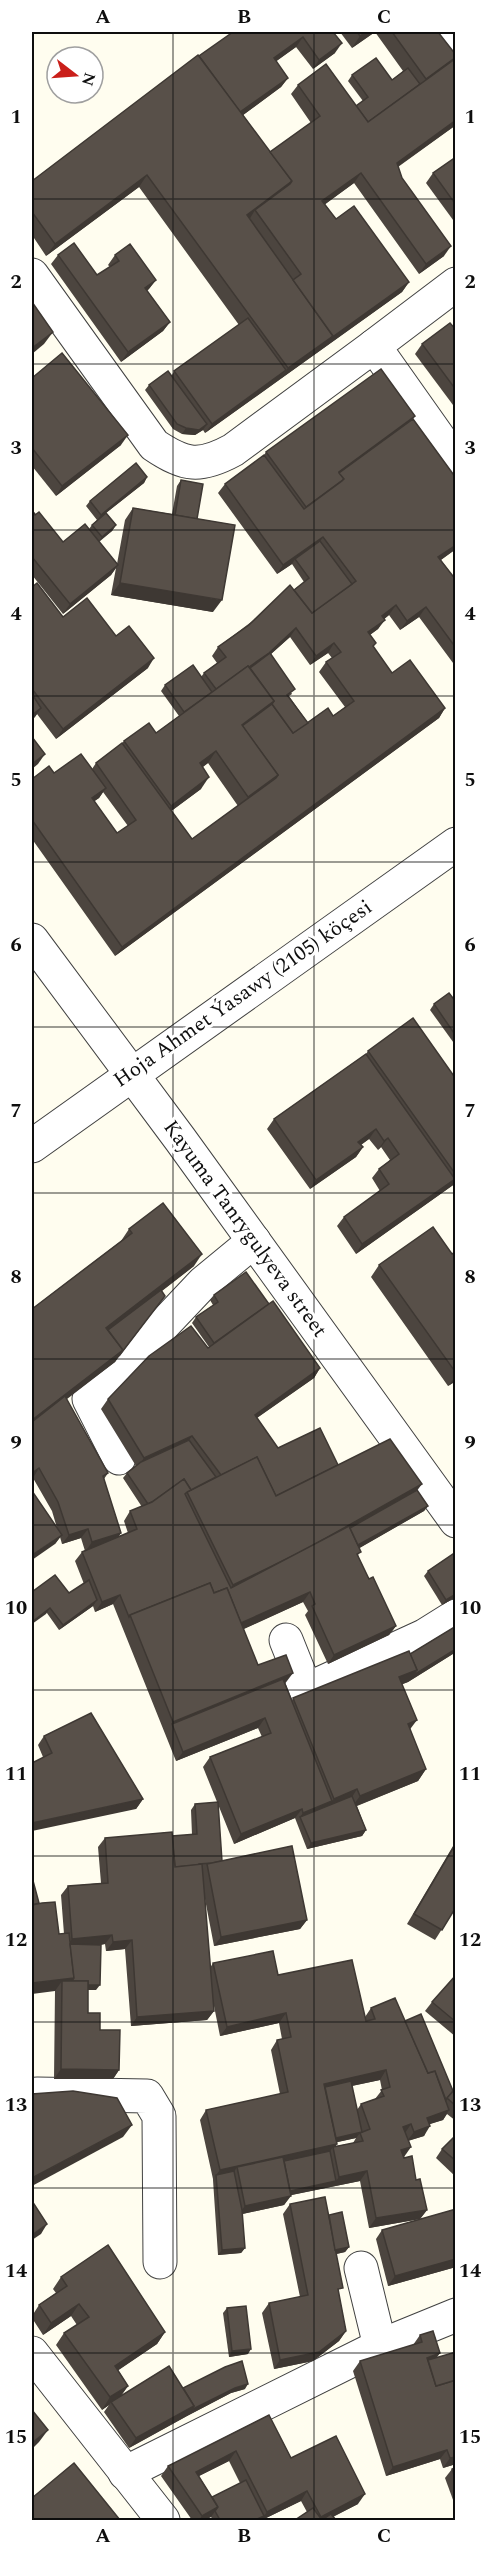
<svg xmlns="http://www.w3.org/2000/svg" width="487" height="2552" viewBox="0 0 487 2552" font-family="Spectral,serif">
  <rect width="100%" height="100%" fill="#fffdef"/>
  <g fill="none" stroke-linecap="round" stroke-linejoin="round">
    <defs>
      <g id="minor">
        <polyline points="448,32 456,41"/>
        <path d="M32 275 154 445C185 466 200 468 233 450L374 346"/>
        <polyline points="456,284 374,346 456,462"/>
        <polyline points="32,940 180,1139 456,1521"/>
        <polyline points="32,1146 456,844"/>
        <polyline points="119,1458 89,1399 116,1375 203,1283 254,1241"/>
        <polyline points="286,1640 306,1690 424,1636 456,1616"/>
        <polyline points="32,2096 37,2094 147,2096 159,2116 160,2262"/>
        <polyline points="361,2268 380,2346"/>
        <polyline points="32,2353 163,2520"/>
        <polyline points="125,2473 380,2346 456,2315"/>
      </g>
    </defs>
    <use href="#minor" stroke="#414141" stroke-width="35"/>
    <use href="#minor" stroke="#fff" stroke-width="33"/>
  </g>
  <g fill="#4c453f" fill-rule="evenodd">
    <polygon points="333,32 335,53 313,69 296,47 276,61 288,78 281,87 243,115 270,152 311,123 291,94 298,85 356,106 363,101 348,81 352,75 392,80 403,71 375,32 352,48 340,32 438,32 456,55 455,59 456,60 456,125 398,167 402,178 444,256 419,274 354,183 325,204 336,219 409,282 402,292 205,433 203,430 195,435 182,434 173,429 145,390 149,385 172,375 174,371 239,325 139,187 46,256 32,235 32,181 199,56"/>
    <polygon points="456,157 456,224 426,183 433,173"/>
    <polygon points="58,255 97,275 110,267 108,265 115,255 156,280 147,291 170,322 163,331 121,362 51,264"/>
    <polygon points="456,330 456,409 415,354 422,344"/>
    <polygon points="32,378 121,445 56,496 32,466"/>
    <path d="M415 416 413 419 456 478V549L441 560 456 580V667L419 617 400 630 389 615 384 619 378 629 370 635 376 643 373 647 392 673 445 708 439 718 115 956 32 839V779L54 773 92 769 96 763 122 743 124 741 156 733 179 716 161 691 165 685 201 677 204 673 217 663 212 656 218 647 304 582 292 564 277 574 218 493 225 484 264 455 266 452ZM290 637 310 665 328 653 332 658 326 662 319 672 345 707 333 716 308 723 289 696 292 694 271 654ZM208 763 238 806 192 839 171 811 201 789 203 767ZM103 792 128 826 117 833 94 801 99 798Z"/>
    <polygon points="147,477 144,483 106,513 116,525 112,531 99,542 117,564 125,520 133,508 172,514 177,486 181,480 197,519 213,612 111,595 116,568 111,575 63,614 32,575 32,510 63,542 89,529 92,525 97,520 86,506 90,501"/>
    <polygon points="32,587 63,617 116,636 148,668 56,739 37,714 32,720"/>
    <polygon points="456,1002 456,1046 430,1010 434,1004"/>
    <polygon points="368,1051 456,1079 456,1183 356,1254 337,1226 344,1217 380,1191 372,1178 379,1169 390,1160 381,1147 378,1150 369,1139 361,1145 363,1147 356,1157 310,1189 267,1129 274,1119 366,1054"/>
    <polygon points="129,1229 194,1266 162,1291 115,1362 66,1399 108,1473 104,1479 121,1533 118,1537 128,1533 124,1521 130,1511 142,1507 123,1478 127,1473 136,1466 101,1409 108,1399 209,1347 192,1323 196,1317 213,1305 210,1300 214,1295 269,1304 320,1368 314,1378 257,1418 278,1448 338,1465 417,1490 428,1506 424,1511 359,1548 358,1557 369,1579 396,1626 389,1635 328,1664 305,1615 308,1611 303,1602 243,1629 258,1665 285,1684 292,1701 293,1698 410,1654 456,1626 456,1652 408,1682 402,1684 410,1730 426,1769 418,1781 357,1806 366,1830 362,1836 307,1849 295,1818 234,1844 203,1767 210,1757 262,1737 258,1728 176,1761 113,1604 95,1612 93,1606 59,1630 32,1592 69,1593 84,1584 75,1561 82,1552 85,1551 81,1538 62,1544 60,1537 55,1544 57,1528 52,1511 33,1478 32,1478 32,1309 121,1241"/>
    <polygon points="456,1251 456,1381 448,1386 371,1277 379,1265 452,1254"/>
    <polygon points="456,1552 456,1597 442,1605 424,1576 428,1571"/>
    <polygon points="44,1736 143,1799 136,1809 43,1757 38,1745"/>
    <path d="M195 1804 222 1861 307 1920 300 1929 214 1946 205 1899 210 1968 213 1963 278 1975 365 2017 371 2008 405 2021 453 2091 456 2088V2121L447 2114 443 2120 429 2124 424 2136 408 2141 404 2157 416 2180 427 2210 420 2219 369 2228 360 2181 291 2195 284 2205 242 2214 245 2248 241 2253 218 2255 213 2180V2179L200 2120 206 2110 280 2094 271 2050 277 2040 282 2039 279 2023 220 2036 213 2001 214 2011 207 2020 131 2026 125 1949 106 1951 105 1944 101 1945 96 1990H88V2013L100 2030 119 2070 113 2079H54L55 1991 39 1903 59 1934H64L61 1895 68 1886 101 1883 98 1847 105 1838 172 1836 192 1835 191 1810ZM380 2080 382 2090 375 2099 361 2104 357 2110 352 2086ZM356 2138 353 2143 336 2146 337 2142Z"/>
    <polygon points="456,1841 456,1907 435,1940 407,1924"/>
    <polygon points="456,1975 456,2037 425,2011 432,2002"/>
    <polygon points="456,2137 456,2177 436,2158 442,2149"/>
    <polygon points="290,2204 329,2215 349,2247 345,2252 336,2254 339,2294 346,2331 339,2341 313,2361 274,2369 262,2313 269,2303 300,2297 283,2214"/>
    <polygon points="456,2209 456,2267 388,2286 376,2239 382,2230"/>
    <polygon points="61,2277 165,2332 157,2344 118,2370 128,2386 121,2396 183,2388 245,2389 231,2393 187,2416 129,2448 104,2412 109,2405 102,2410 56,2345 64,2333 77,2325 71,2316 43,2335 32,2318 32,2316 39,2305 56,2293 53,2289"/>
    <polygon points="227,2308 248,2354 229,2357 223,2313"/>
    <polygon points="420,2335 437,2358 456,2352 456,2464 443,2468 440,2459 386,2476 353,2371 360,2361 413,2345"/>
    <path d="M269 2415 291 2458 358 2504 333 2517 295 2520 307 2512 301 2501 262 2520H213L211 2517 204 2520H192L161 2476 168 2466ZM229 2461 240 2483 212 2497 199 2476Z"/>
    <polygon points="456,2467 456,2508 445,2478 452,2469"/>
  </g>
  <g fill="#3e3833">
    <polygon points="367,32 375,32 352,48 360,36"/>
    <polygon points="303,37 296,47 267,68 274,58"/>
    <polygon points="342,43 335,53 313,69 319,60"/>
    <polygon points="288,78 281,87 231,124 238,114"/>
    <polygon points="456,120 456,125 390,172 397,163"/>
    <polygon points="361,173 354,183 316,211 322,201"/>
    <polygon points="147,175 139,187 46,256 55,244"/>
    <polygon points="292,181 283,193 255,210 249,220 247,215"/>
    <polygon points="451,246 444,256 419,274 426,264"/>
    <polygon points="156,280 149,289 138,298 145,288"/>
    <polygon points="409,282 402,292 279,380 288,368"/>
    <polygon points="170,322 163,331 121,362 128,352"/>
    <polygon points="53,332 44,344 32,354 32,348"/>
    <polygon points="286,370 279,380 205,433 212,424"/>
    <polygon points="207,424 203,430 195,435 182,434 186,428"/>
    <polygon points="128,435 121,445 56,496 62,486"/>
    <polygon points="147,477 144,483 97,520 101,515"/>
    <polygon points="116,525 112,531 98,542 102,537"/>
    <polygon points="323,537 317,546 295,559 292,564 277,574 283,565"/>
    <polygon points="456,545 456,549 432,566 438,557"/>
    <polygon points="118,565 111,575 63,614 70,604"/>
    <polygon points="120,583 222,600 213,612 111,595"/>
    <polygon points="396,605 389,615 376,626 382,616"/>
    <polygon points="426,607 419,617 400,630 407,621"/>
    <polygon points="385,620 378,629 361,641 368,632"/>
    <polygon points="296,628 290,637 262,662 210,700"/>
    <polygon points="334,643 328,653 310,665 316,656"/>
    <polygon points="154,658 148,668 56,739 63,729"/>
    <polygon points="41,708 35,717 32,720 32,715"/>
    <polygon points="445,708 439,718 115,956 122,947"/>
    <polygon points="216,751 208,763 191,775 200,763"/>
    <polygon points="45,754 38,764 32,769 32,764"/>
    <polygon points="209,777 201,789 162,818 171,806"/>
    <polygon points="106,788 99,798 85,808 92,798"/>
    <polygon points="376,1129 369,1139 352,1151 358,1142"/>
    <polygon points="388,1138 381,1147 378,1150 384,1141"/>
    <polygon points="363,1147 356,1157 310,1189 316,1180"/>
    <polygon points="456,1178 456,1183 356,1254 362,1244"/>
    <polygon points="202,1254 194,1266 103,1336 106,1328"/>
    <polygon points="165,1296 115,1362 32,1426 32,1420"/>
    <polygon points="320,1368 314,1378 248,1424 255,1415"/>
    <polygon points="456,1376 456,1381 448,1386"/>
    <polygon points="192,1436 185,1446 137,1468 144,1458"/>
    <polygon points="39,1468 33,1478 32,1478 32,1473"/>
    <polygon points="422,1484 413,1496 226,1594 233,1585"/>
    <polygon points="428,1506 424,1511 351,1553 354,1547"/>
    <polygon points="88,1529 81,1538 62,1544 69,1535"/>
    <polygon points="121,1533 114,1543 85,1552 92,1542"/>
    <polygon points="62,1535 55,1544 32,1560 32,1555"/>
    <polygon points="310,1592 303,1602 233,1634 239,1624"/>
    <polygon points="456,1594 456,1597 442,1605 446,1600"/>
    <polygon points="120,1595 113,1604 95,1612 102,1602"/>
    <polygon points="97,1600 93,1606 59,1630 63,1625"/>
    <polygon points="50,1608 46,1614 32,1624 32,1622"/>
    <polygon points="396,1626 389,1635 328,1664 334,1655"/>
    <polygon points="456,1649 456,1652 408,1682 391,1689 399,1677"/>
    <polygon points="293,1673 284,1685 172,1724 173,1722"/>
    <polygon points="265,1718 258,1728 176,1761 183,1752"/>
    <polygon points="417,1720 408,1732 408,1724"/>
    <polygon points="426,1769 418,1781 351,1808 360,1796"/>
    <polygon points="357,1789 349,1802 300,1817 303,1813 332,1801 334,1799"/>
    <polygon points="143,1799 136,1809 32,1831 32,1823"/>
    <polygon points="302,1809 295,1818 234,1844 241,1834"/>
    <polygon points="366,1830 362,1836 307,1849 311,1843"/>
    <polygon points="307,1920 300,1929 214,1946 221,1937"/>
    <polygon points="112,1935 105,1944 65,1948 72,1939"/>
    <polygon points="132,1940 125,1949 106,1951 113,1942"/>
    <polygon points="74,1978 100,1985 96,1990 66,1990 62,1981 55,1991 32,1994 32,1983"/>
    <polygon points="214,2011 207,2020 131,2026 137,2017"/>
    <polygon points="286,2013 279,2023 220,2036 227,2027"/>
    <polygon points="61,2069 119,2070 113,2079 54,2079"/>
    <polygon points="386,2070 380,2080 322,2092 324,2084"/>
    <polygon points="449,2110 443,2120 421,2127 427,2118"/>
    <polygon points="411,2124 405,2133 403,2127"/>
    <polygon points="132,2125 123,2137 32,2186 32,2178"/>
    <polygon points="430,2126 424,2136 407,2141 414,2132"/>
    <polygon points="360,2133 356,2138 329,2144 332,2139"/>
    <polygon points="337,2144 334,2149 333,2147 328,2154 237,2167 232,2175 216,2175 213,2179 220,2170"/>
    <polygon points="411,2147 404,2157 395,2160 401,2150"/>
    <polygon points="367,2171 360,2181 282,2197 286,2192 336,2181 339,2177"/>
    <polygon points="291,2196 284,2205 238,2215 245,2206"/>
    <polygon points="427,2210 420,2219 369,2228 376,2218"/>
    <polygon points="47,2224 41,2234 32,2240 32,2235"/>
    <polygon points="349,2247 345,2252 328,2256 332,2250"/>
    <polygon points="245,2248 241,2253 218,2255 222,2250"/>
    <polygon points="456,2259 456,2267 388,2286 395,2276"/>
    <polygon points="79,2304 71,2316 43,2335 51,2323"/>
    <polygon points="346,2331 339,2341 313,2361 274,2369 280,2360"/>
    <polygon points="165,2332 157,2344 107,2378 115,2366"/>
    <polygon points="251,2349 248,2354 229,2357 232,2351"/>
    <polygon points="440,2353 433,2363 425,2365 427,2358"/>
    <polygon points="248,2384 245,2389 231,2393 187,2416 129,2448 136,2438 194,2406 235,2388"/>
    <polygon points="128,2386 119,2398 111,2402 109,2405 102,2410 110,2397"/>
    <polygon points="48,2430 39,2442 32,2449 32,2443"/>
    <polygon points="447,2450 440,2459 386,2476 393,2467"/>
    <polygon points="236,2451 229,2461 189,2481 196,2472"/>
    <polygon points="456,2457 456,2464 443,2468 450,2458"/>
    <polygon points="307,2491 301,2501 262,2520 255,2520 264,2516 267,2512"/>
    <polygon points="365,2494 358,2504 326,2520 318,2520 321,2517"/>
    <polygon points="218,2507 211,2517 204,2520 199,2520 202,2516"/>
  </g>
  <g fill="#585049" stroke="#3e3833" stroke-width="1.5">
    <polygon points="233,32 333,32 342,43 319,60 303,37 274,58 288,78 240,112 199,56"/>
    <polygon points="357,32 367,32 360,36"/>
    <polygon points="392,32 438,32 456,55 456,57 426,79"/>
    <polygon points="198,55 292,181 247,215 333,336 288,368 147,175 55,244 32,212 32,181"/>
    <polygon points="376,58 392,80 408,68 420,84 368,122 356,106 368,97 352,75"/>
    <polygon points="455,59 456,60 456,120 397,163 402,178 451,246 426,264 361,173 322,201 336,219 354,206 409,282 331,338 333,336 293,280 301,274 255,210 290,184 292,181 270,152 320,116 298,85 326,64 368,122"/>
    <polygon points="456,157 456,205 433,173"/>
    <polygon points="74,243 97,275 119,261 115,255 130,244 156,280 145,288 170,322 128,352 58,255"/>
    <polygon points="32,302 53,332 32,348"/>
    <polygon points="248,318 286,370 212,424 174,371"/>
    <polygon points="450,323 456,330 456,390 422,344"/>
    <polygon points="62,353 128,435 62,486 32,448 32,378"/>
    <polygon points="381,369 415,416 339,472 344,479 306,507 266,452"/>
    <polygon points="168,371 207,424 199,430 186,428 177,424 149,385"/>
    <polygon points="413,419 456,478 456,545 438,557 456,580 456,648 426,607 407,621 396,605 382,616 385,620 368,632 376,643 373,646 392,673 410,660 445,708 122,947 32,820 32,779 49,766 54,773 81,754 106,788 92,798 117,833 136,820 96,763 122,743 192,839 276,778 278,775 242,726 272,704 293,733 328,708 333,716 354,701 326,662 341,652 334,643 316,656 296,628 269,653 249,667 248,666 216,689 204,673 226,657 218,647 249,625 290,585 312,613 356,581 323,537 283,565 225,484 264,455 304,509 342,481 344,479 339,473"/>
    <polygon points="136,463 147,477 101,515 90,501"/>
    <polygon points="181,480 203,484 197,519 175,515"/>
    <polygon points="133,508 235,525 222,600 120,583"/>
    <polygon points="32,510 35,515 39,512 63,542 85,524 118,565 70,604 32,557"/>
    <polygon points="106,513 116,525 102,537 92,525"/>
    <polygon points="320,541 352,584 312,613 294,590 309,578 295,559"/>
    <polygon points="37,583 63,617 87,598 116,636 129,626 154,658 63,729 32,689 32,690 32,587"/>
    <polygon points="270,653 295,689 287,695 308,723 293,733 272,704 274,701 250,668"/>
    <polygon points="193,665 212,692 184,712 165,685"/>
    <polygon points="248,666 274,701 242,725 278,775 248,797 216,751 200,763 209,777 171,806 124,741 149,723 156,733"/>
    <polygon points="32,694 41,708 32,715"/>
    <polygon points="32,737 45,754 32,764"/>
    <polygon points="449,993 456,1002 456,1036 434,1004"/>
    <polygon points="413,1018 456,1079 456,1175 368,1051"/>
    <polygon points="366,1054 455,1179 362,1244 344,1217 389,1184 379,1169 399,1154 388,1138 384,1141 376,1129 358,1142 363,1147 316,1180 274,1119"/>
    <polygon points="163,1203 202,1254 106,1328 123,1350 32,1420 32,1309 132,1233 129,1229"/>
    <polygon points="433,1227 452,1254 456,1251 456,1373 379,1265"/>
    <polygon points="246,1272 269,1304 214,1343 196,1317 218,1302 214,1295"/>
    <polygon points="161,1290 165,1296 119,1356 123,1350 108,1330"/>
    <polygon points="273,1301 320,1368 255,1415 278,1448 320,1428 338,1465 276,1496 257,1457 221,1475 192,1436 144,1458 108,1399 149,1356 191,1326 208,1348"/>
    <polygon points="65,1396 108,1473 103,1476 121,1533 92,1542 88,1529 69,1535 58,1502 39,1468 32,1473 32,1422"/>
    <polygon points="390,1439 422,1484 303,1551 233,1585 187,1492 257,1457 276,1496"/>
    <polygon points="189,1440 216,1477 191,1490 184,1479 152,1502 148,1504 127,1473 141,1462"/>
    <polygon points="184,1479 191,1490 187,1492 185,1494 231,1588 349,1526 361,1552 357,1554 369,1579 373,1577 396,1626 334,1655 312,1606 315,1604 310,1592 241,1623 227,1588 214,1593 210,1583 130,1615 129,1617 120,1595 102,1602 82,1552 137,1529 130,1511 152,1502"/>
    <polygon points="417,1490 428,1506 358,1545 350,1528"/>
    <polygon points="32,1491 62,1535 32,1555"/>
    <polygon points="456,1552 456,1594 446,1600 428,1571"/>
    <polygon points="55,1575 69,1593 89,1580 97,1600 63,1625 50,1608 32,1622 32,1592"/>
    <polygon points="210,1583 214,1593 227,1588 258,1665 286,1655 293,1673 173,1722 130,1615"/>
    <polygon points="456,1626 456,1649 412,1676 417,1670 410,1654"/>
    <polygon points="409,1651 417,1670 399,1677 417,1720 408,1724 426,1769 360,1796 357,1789 334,1799 293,1698"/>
    <polygon points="283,1679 332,1801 303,1813 302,1809 241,1834 210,1757 271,1733 265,1718 183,1752 172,1724"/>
    <polygon points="91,1713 143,1799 32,1823 32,1763 52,1753 44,1736"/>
    <polygon points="352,1796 366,1830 311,1843 300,1817"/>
    <polygon points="218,1802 222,1861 212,1863 199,1864 199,1865 175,1867 172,1836 197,1834 195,1804"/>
    <polygon points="172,1832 175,1867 202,1864 214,2011 137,2017 132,1940 113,1942 112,1935 72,1939 68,1886 108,1883 105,1838"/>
    <polygon points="456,1843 456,1907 442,1930 414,1914"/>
    <polygon points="292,1846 307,1920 221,1937 207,1864"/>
    <polygon points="32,1877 39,1903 32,1905"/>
    <polygon points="55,1902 59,1934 69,1933 74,1978 32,1983 32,1905 42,1903"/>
    <polygon points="70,1944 101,1945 100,1985 88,1985 88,1981 72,1981 74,1978"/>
    <polygon points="273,1951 278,1975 352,1960 366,2021 375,2019 371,2008 395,1998 428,2073 435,2071 449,2110 427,2118 430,2126 414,2132 411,2124 403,2127 411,2147 401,2150 404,2158 412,2156 416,2180 420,2179 427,2210 376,2218 367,2171 339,2177 333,2147 363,2141 360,2133 370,2129 361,2104 384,2096 381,2090 390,2087 386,2070 324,2084 337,2144 220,2170 206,2110 288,2092 277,2040 291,2037 286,2013 227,2027 213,1963"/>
    <polygon points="456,1975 456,2022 432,2002"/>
    <polygon points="62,1981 88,1981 88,2013 100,2013 100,2030 120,2030 119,2070 61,2069"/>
    <polygon points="421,2014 453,2091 446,2100 435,2071 428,2073 405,2021"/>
    <polygon points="351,2081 362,2132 336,2138 325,2087"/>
    <polygon points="456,2088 456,2106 447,2098"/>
    <polygon points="73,2091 117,2098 132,2125 32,2178 32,2094"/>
    <polygon points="455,2136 456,2137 456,2161 442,2149"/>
    <polygon points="330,2151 336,2181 290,2191 284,2161"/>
    <polygon points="283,2157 291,2196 245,2206 237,2167"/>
    <polygon points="234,2171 242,2210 245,2248 222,2250 216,2175"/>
    <polygon points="325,2197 343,2288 338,2289 346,2331 319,2352 280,2360 269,2303 308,2295 290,2204"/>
    <polygon points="32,2201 47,2224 32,2235"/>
    <polygon points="456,2209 456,2259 395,2276 382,2230"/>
    <polygon points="342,2212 349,2247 335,2250 329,2215"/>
    <polygon points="108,2245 165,2332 115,2366 128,2386 110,2397 64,2333 89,2317 79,2304 51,2323 39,2305 67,2286 61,2277"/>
    <polygon points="246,2306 251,2349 232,2351 227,2308"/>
    <polygon points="433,2331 440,2353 427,2358 436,2386 456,2380 456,2457 450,2458 447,2450 393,2467 360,2361 422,2342 420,2335"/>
    <polygon points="456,2352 456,2380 436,2386 428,2360"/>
    <polygon points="242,2361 248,2384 235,2388 191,2410 194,2406 183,2388 225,2367"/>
    <polygon points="169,2366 194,2406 136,2438 111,2402"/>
    <polygon points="32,2410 48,2430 32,2443"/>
    <polygon points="269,2415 291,2458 336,2436 365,2494 321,2517 307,2491 267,2512 236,2451 196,2472 218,2507 202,2516 168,2466"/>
    <polygon points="74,2463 120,2520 32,2520 32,2498"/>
    <polygon points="456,2467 456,2480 452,2469"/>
    <polygon points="246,2480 264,2516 255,2520 220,2520 215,2511 218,2507 212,2497"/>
    <polygon points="313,2508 322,2520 331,2514 336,2520 295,2520"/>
  </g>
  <path fill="none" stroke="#0e0e0e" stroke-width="1.5" stroke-opacity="0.55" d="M173 32V2520M314 32V2520M32 199H456M32 364H456M32 530H456M32 696H456M32 862H456M32 1027H456M32 1193H456M32 1359H456M32 1525H456M32 1690H456M32 1856H456M32 2022H456M32 2188H456M32 2353H456"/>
  <g text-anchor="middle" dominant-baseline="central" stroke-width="6" stroke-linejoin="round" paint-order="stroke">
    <g font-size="21" fill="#0e0e0e" stroke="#fff">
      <text transform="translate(243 994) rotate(-35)">Hoja Ahmet Ýasawy (2105) köçesi</text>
      <text transform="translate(245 1229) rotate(54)">Kayuma Tanrygulyeva street</text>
    </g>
  </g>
  <rect width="487" height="2552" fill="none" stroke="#ffffff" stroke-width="66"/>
  <g transform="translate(75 75) rotate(107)"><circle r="28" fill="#ffffff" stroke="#9f9f9f" stroke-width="1.5"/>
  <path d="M0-4.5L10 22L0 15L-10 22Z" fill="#ca1f1a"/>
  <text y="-9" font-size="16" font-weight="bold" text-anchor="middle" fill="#0e0e0e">N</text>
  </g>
  <rect x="33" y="33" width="421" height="2486" fill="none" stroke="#0e0e0e" stroke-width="2"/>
  <g font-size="20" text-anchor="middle" font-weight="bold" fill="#0e0e0e">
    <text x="103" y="23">A</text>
    <text x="244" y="23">B</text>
    <text x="384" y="23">C</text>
    <text x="16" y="123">1</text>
    <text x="470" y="123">1</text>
    <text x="16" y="288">2</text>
    <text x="470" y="288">2</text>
    <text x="16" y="454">3</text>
    <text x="470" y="454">3</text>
    <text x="16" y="620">4</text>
    <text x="470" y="620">4</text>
    <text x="16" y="786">5</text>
    <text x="470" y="786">5</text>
    <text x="16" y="951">6</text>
    <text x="470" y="951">6</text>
    <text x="16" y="1117">7</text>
    <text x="470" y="1117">7</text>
    <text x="16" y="1283">8</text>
    <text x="470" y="1283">8</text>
    <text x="16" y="1449">9</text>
    <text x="470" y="1449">9</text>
    <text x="16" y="1614">10</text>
    <text x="470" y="1614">10</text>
    <text x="16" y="1780">11</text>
    <text x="470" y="1780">11</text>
    <text x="16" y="1946">12</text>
    <text x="470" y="1946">12</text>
    <text x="16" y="2111">13</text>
    <text x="470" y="2111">13</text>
    <text x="16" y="2277">14</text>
    <text x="470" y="2277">14</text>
    <text x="16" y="2443">15</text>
    <text x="470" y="2443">15</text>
    <text x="103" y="2542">A</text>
    <text x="244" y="2542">B</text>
    <text x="384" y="2542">C</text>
  </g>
</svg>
